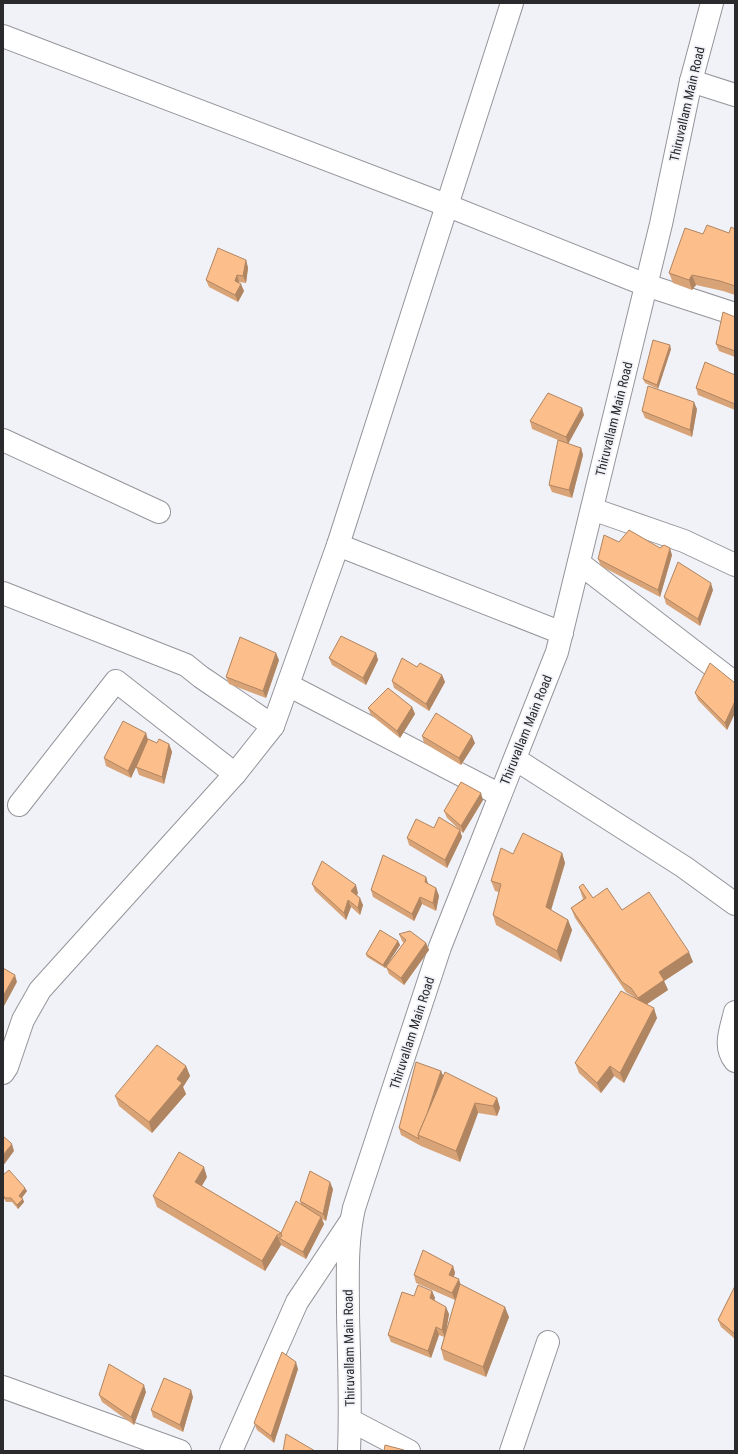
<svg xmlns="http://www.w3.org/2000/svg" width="738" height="1454" viewBox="0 0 738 1454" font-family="'Roboto Condensed',sans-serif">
  <rect width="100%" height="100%" fill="#f1f2f8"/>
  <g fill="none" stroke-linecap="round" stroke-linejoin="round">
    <defs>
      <g id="minor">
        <polyline points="3,36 446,205 646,285 735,314"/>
        <polyline points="691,81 735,95"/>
        <polyline points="3,440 159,512"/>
        <polyline points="592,509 684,541 735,565"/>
        <polyline points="338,545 562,633"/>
        <polyline points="579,563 735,683"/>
        <polyline points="3,593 186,665 201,677 273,726 235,774 40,990 23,1020 7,1067 3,1073"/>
        <polyline points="288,685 500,795"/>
        <polyline points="273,726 338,545 512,3"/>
        <polyline points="515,759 684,867 735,904"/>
        <polyline points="19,805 116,681 235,774"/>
        <path d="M735 1012C731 1030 723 1046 735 1061"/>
        <polyline points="3,1387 180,1451"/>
        <polyline points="350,1420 409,1451"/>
        <polyline points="231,1451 297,1302 351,1221"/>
        <polyline points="511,1451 548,1342"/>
      </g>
      <path id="major" d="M349 1451C351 1405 349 1360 348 1314 348 1279 346 1243 354 1208L440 947 557 652 661 224 691 81 712 3"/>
    </defs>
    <use href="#minor" stroke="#94959a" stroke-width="24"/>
    <use href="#major" stroke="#94959a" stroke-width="24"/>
    <use href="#minor" stroke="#fff" stroke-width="22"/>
    <use href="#major" stroke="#fff" stroke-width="22"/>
  </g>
  <g fill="#d9a378">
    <polygon points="735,229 735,295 723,291 696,285 692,290 673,283 669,273 703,234 729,233"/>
    <polygon points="246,260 248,268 246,283 239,282 239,283 244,291 238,302 209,287 206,280"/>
    <polygon points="735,317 735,357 719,351 716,344"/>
    <polygon points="671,349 658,389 645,383 643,379"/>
    <polygon points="735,375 735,410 698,395 696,388"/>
    <polygon points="697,409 692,437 645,418 642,411"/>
    <polygon points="584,415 568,444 581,448 583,455 572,498 552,492 549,485 565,443 532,429 530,421"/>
    <polygon points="619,542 672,555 660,597 601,566 598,559"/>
    <polygon points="713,590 700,626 666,604 664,597"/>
    <polygon points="376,653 378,660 366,685 332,665 329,658"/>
    <polygon points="279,660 266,698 229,684 226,677"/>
    <polygon points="417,667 442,675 445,682 429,711 394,688 392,681"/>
    <polygon points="735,683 735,713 727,730 698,700 695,693"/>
    <polygon points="412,707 415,714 400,738 371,715 368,708"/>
    <polygon points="146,733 148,740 157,743 169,744 172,752 164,784 139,775 136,767 141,756 131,778 106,766 104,758"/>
    <polygon points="422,736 475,743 461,765 424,743"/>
    <polygon points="483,800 463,833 447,818 444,811"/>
    <polygon points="434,828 460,830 462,837 447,868 409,845 407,838"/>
    <polygon points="562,853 565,863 551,910 568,920 572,930 561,962 496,925 493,915 499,892 495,891 491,881 513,854"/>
    <polygon points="426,877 428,884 436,888 439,896 436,911 422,904 414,921 373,897 371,890"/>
    <polygon points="312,884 358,893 357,895 363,905 360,915 351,907 346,920 315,891"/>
    <polygon points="579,887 593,898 622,910 693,962 664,981 668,990 647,1004 657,1018 624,1083 614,1076 601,1093 579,1073 575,1063 634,997 626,992 575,918 571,908 583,899"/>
    <polygon points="399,934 426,943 429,950 404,985 389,974 386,967 404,943 402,941"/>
    <polygon points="398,941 400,945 385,968 367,957 366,954"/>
    <polygon points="186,1066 190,1076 183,1087 186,1094 152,1133 119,1106 115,1096"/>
    <polygon points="441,1071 443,1076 497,1098 500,1108 497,1116 478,1113 460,1162 421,1146 401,1135 399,1128"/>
    <polygon points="3,1175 27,1191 22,1198 24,1202 18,1209 12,1202 6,1202 3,1197"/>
    <polygon points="207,1177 202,1186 281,1233 301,1204 300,1201 333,1189 326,1221 322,1219 324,1224 306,1259 281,1245 265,1271 157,1207 153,1196"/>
    <polygon points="453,1266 455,1273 454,1277 461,1285 509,1317 486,1377 444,1360 441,1349 444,1337 439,1335 431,1358 391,1342 388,1335 414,1296 432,1291 435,1298 434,1300 449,1314 446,1332 456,1298 455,1300 416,1283 414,1275"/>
    <polygon points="735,1286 735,1339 721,1327 718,1320"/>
    <polygon points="298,1369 274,1443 257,1430 254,1423"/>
    <polygon points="146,1392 134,1425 102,1402 99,1395"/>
    <polygon points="193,1397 183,1432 153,1417 151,1410"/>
  </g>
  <g fill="#b08561">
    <polygon points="246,260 248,268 246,283 243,276"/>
    <polygon points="237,275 239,282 238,288 235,281"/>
    <polygon points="692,275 696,285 692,290 689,280"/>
    <polygon points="241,284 244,291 238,302 235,295"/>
    <polygon points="670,345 671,349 658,389 657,385"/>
    <polygon points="694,402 697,409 692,437 690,430"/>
    <polygon points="582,408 584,415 568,444 566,437"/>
    <polygon points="581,448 583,455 572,498 569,490"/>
    <polygon points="670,548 672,555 660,597 658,590"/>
    <polygon points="711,583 713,590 700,626 698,619"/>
    <polygon points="276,653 279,660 266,698 263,691"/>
    <polygon points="376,653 378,660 366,685 363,678"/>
    <polygon points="442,675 445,682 429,711 426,704"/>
    <polygon points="735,701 735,713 727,730 725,723"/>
    <polygon points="412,707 415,714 400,738 397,731"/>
    <polygon points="146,733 148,741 131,778 128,771"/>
    <polygon points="472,736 475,743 461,765 459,758"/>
    <polygon points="169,744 172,752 164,784 162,777"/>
    <polygon points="481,793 483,800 463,833 461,826"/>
    <polygon points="460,830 462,837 447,868 445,860"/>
    <polygon points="562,853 565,863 549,917 546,907"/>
    <polygon points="426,877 428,884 425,882"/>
    <polygon points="356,885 358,893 354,899 351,891"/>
    <polygon points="436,888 439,896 436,911 433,903"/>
    <polygon points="420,897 422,904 414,921 412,914"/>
    <polygon points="360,898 363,905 360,915 358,908"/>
    <polygon points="348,900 351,907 346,920 344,913"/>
    <polygon points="568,920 572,930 561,962 557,951"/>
    <polygon points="398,941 400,945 385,968 383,965"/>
    <polygon points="426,943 429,950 404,985 401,978"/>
    <polygon points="689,952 693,962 664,981 668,990 641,1008 638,998 659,972"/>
    <polygon points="15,975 17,982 3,1008 3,996"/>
    <polygon points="654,1008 657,1018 624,1083 620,1073"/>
    <polygon points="186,1066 190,1076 183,1087 186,1094 152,1133 149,1122"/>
    <polygon points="610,1066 614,1076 601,1093 597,1083"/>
    <polygon points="441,1071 444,1078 420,1136"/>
    <polygon points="497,1098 500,1108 497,1116 493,1106"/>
    <polygon points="475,1103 478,1113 460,1162 456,1151"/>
    <polygon points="12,1144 14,1151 3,1166 3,1155"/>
    <polygon points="204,1167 207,1177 198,1192 195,1182"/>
    <polygon points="330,1182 333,1189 326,1221 323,1214"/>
    <polygon points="25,1188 27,1191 20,1200 19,1196"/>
    <polygon points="23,1199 24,1202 18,1209 17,1205"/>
    <polygon points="321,1217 324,1224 306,1259 303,1252"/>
    <polygon points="277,1235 281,1245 265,1271 262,1261"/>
    <polygon points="453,1266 455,1273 451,1282 449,1275"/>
    <polygon points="459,1279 461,1286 455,1300 452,1293"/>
    <polygon points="432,1291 435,1298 433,1305 430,1298"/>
    <polygon points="446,1307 449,1314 445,1337 442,1330"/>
    <polygon points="505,1307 509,1317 486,1377 483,1367"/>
    <polygon points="436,1327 439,1335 431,1358 428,1351"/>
    <polygon points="296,1362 298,1369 274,1443 271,1436"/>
    <polygon points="144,1385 146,1392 134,1425 131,1417"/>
    <polygon points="191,1390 193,1397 183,1432 180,1425"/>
  </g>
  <g fill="#fcbe8b" stroke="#b08561">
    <polygon points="707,225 729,233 731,227 735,229 735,286 720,281 692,275 689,280 669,273 685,228 703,234"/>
    <polygon points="218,248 246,260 243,276 237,275 235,281 241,284 235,295 206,280"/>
    <polygon points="723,312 735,317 735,351 716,344"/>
    <polygon points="653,340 670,345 657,385 643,379"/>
    <polygon points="705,362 735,375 735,404 696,388"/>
    <polygon points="648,386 694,402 690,430 642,411"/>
    <polygon points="548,393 582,408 566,437 530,421"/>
    <polygon points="558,440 581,448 569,490 549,485"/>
    <polygon points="629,530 660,548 664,545 670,548 658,590 598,559 604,535 619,542"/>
    <polygon points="678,562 711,583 698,619 664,597"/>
    <polygon points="341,636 376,653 363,678 329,658"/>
    <polygon points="240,637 276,653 263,691 226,677"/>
    <polygon points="402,658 417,667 420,663 442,675 426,704 392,681"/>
    <polygon points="710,663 735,683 735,701 725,723 695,693"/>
    <polygon points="388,688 412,707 397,731 368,708"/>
    <polygon points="436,713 472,736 459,758 422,736"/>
    <polygon points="123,721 146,733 128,771 104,758"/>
    <polygon points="148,739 157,743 159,739 169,744 162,777 136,767"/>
    <polygon points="461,782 481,793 461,826 444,811"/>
    <polygon points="439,817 460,830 445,860 407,838 416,819 434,828"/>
    <polygon points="523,833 562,853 546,907 568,920 557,951 493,915 501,884 491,881 501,848 513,854"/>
    <polygon points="383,855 426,877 425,882 436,888 433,903 420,897 412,914 371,890"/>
    <polygon points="322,861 356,885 351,891 360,898 358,908 348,900 344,913 312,884"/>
    <polygon points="583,884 593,898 607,888 622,910 649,892 689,952 659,972 664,980 638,998 631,988 622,982 571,908 586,898 579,887"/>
    <polygon points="380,930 398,941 383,965 366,954"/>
    <polygon points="410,931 426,943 401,978 386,967 406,940 399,934"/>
    <polygon points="3,968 15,975 3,996"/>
    <polygon points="621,991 654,1008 620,1073 610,1066 597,1083 575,1063"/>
    <polygon points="157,1045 186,1066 177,1079 182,1083 149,1122 115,1096"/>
    <polygon points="416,1062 441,1071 427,1114 418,1135 419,1139 399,1128"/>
    <polygon points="445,1072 497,1098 493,1106 475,1103 456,1151 418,1135"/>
    <polygon points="3,1136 12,1144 3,1155"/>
    <polygon points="179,1152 204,1167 195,1182 281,1233 277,1235 262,1261 153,1196"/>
    <polygon points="9,1170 25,1188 19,1196 23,1199 17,1205 11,1198 5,1198 3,1195 3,1175"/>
    <polygon points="310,1171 330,1182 323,1214 300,1201"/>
    <polygon points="296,1201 321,1217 303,1252 279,1238 282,1236 281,1233"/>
    <polygon points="423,1250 453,1266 449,1275 459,1279 452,1293 414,1275"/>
    <polygon points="460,1284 505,1307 483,1367 441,1349"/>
    <polygon points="418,1285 432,1291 430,1298 446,1307 442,1330 436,1327 428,1351 388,1335 402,1292 414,1296"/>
    <polygon points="735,1286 735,1334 718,1320"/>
    <polygon points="282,1352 296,1362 271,1436 254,1423"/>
    <polygon points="109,1364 144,1385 131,1417 99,1395"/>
    <polygon points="164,1378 191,1390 180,1425 151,1410"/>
    <polygon points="286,1434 315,1451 283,1451"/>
    <polygon points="385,1445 404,1450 404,1451 384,1451"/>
  </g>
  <g text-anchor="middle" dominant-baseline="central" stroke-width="3.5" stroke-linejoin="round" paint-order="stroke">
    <g font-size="13" fill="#2a2a2c" stroke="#f1f2f8">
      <text transform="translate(687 104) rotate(-77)">Thiruvallam Main Road</text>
      <text transform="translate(614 419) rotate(-76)">Thiruvallam Main Road</text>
      <text transform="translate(526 730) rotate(-68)">Thiruvallam Main Road</text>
      <text transform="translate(412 1033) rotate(-72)">Thiruvallam Main Road</text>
      <text transform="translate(349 1348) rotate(-91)">Thiruvallam Main Road</text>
    </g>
  </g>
  <rect width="738" height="1454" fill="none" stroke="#2a2a2c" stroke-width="8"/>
</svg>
